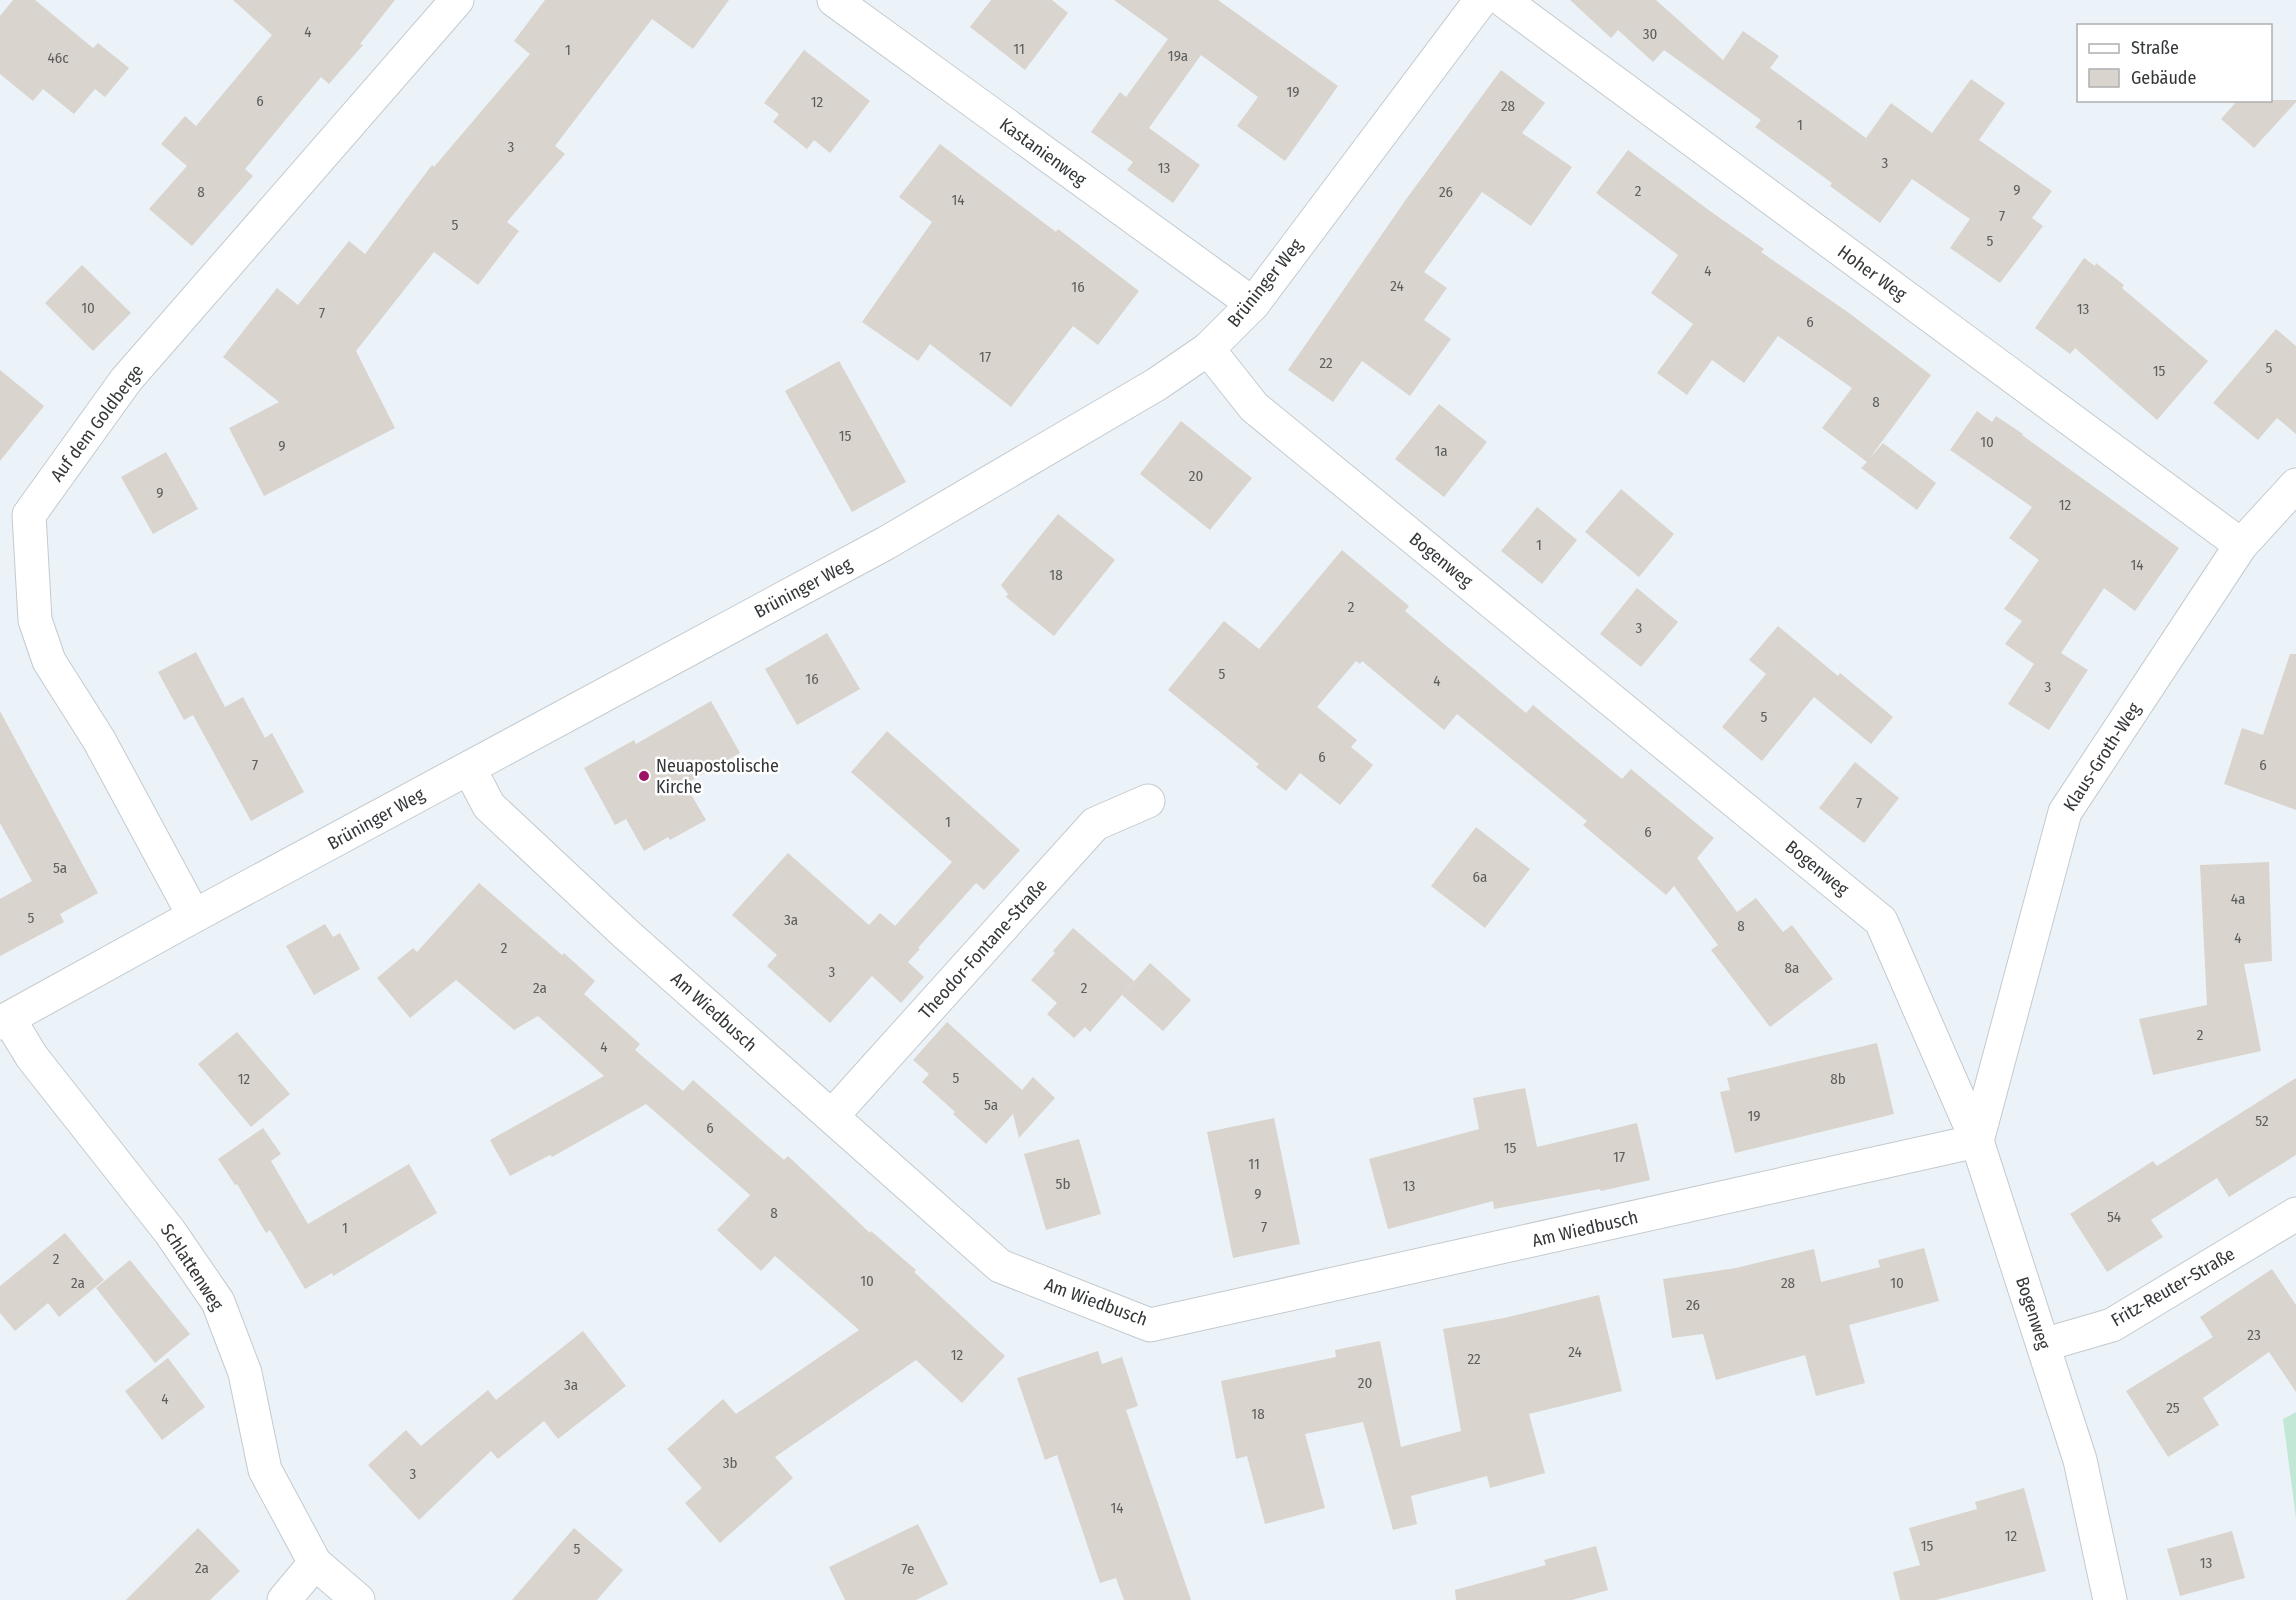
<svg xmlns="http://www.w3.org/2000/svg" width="2296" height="1600" viewBox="0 0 2296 1600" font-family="'Fira Sans Condensed',sans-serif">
  <rect width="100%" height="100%" fill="#ecf3f8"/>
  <polygon fill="#c2e7d5" points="2296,1412 2296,1518 2283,1419"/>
  <g fill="#d9d4cd">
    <polygon points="13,0 35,0 93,48 98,43 129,68 105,97 95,89 74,114 43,89 33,101 0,74 0,16"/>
    <polygon points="233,0 395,0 360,44 363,45 329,84 321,77 245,169 253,176 192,246 149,209 187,166 161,144 185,116 196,126 272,35"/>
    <polygon points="545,0 729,0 693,49 652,19 555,146 565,154 507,222 519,231 478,285 434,252 356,351 395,428 264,496 229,428 279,402 223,357 277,288 298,305 349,241 365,254 432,165 434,167 530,54 514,41"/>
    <polygon points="991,0 1052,0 1068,13 1025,70 970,27"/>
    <polygon points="1114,0 1218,0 1338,86 1285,161 1237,126 1258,97 1201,55 1149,128 1200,165 1173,203 1127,170 1133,162 1091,132 1120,92 1126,97 1168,39"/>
    <polygon points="1570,0 1656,0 1723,60 1743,31 1779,56 1770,68 1866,138 1891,103 1932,133 1971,79 2005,103 1979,140 2052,191 2032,218 2043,226 2000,283 1950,248 1970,219 1912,179 1880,223 1830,186 1832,183 1755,127 1761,120 1664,50 1653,62 1618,30 1611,38"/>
    <polygon points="804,50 870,101 830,153 814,140 807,149 773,122 779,114 764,103"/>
    <polygon points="1501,70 1545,103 1522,133 1572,167 1531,226 1482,192 1424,272 1447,288 1424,320 1451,339 1410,396 1362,361 1333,402 1288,370 1407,198"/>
    <polygon points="2238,100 2296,100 2296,102 2254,148 2221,119"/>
    <polygon points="940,144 1056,232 1058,229 1139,291 1098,345 1073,326 1011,407 930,344 918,361 862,322 932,222 899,197"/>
    <polygon points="1628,150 1710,211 1764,249 1761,252 1849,313 1931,375 1869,459 1883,443 1936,483 1917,510 1861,468 1867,462 1822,428 1852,388 1778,336 1744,383 1712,360 1687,395 1657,373 1693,324 1651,293 1678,255 1596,193"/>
    <polygon points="2084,258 2095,266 2096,263 2124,285 2122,288 2208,361 2157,420 2075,348 2070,354 2035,328"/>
    <polygon points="82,265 131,313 93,351 45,303"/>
    <polygon points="2276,329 2296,346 2296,434 2277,418 2258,440 2213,403"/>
    <polygon points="839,361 906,482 852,512 785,391"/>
    <polygon points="0,370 44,406 0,461"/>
    <polygon points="1439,404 1487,442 1444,497 1395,459"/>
    <polygon points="1977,411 1992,422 1996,416 2023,434 2022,435 2179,548 2135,611 2104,588 2061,653 2088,670 2049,730 2008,704 2034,664 2005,644 2022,621 2004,609 2039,560 2009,538 2032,507 1950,450"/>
    <polygon points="1181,421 1252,478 1210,530 1140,474"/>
    <polygon points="166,452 198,509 153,534 121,477"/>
    <polygon points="1621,489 1674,534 1639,577 1585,532"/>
    <polygon points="1537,507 1577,540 1542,584 1501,551"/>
    <polygon points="1058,514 1115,560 1054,636 1006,597 1008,594 1001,585"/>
    <polygon points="1342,550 1409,606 1405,611 1526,713 1533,705 1622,779 1631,769 1714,838 1697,858 1737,912 1756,898 1783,932 1792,925 1833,979 1770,1027 1711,950 1718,945 1674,886 1666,895 1583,825 1587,821 1457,714 1444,730 1362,661 1360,664 1356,661 1317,707 1357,740 1351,747 1373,765 1340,805 1300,773 1286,791 1256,767 1259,764 1168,690 1224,621 1259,649"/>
    <polygon points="1637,588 1678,622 1641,667 1600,634"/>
    <polygon points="1778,626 1838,676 1840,673 1893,717 1871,744 1814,697 1762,761 1722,727 1766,674 1749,660"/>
    <polygon points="827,633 860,689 797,725 765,669"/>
    <polygon points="196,652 225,707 243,697 265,738 272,733 304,792 251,821 193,715 184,720 158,672"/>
    <polygon points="2290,654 2296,654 2296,810 2224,784 2242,728 2263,735"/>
    <polygon points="711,701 740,753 685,784 706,820 670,840 668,837 644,851 626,819 615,825 584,768 634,740 636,744"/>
    <polygon points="0,711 98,893 60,914 64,922 0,956 0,899 32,881 0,823"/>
    <polygon points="887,731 1020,850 984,890 976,883 918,948 920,949 908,962 924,977 901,1003 872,976 830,1023 767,966 777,955 732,915 788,853 869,925 880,913 895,926 952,862 851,772"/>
    <polygon points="1855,762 1899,798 1864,843 1819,808"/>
    <polygon points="1476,827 1530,869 1485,928 1431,886"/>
    <polygon points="2269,862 2272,961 2244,964 2261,1051 2153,1075 2139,1019 2207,1005 2200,865"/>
    <polygon points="479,883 562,955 564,953 595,981 584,994 640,1044 635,1050 683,1091 693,1080 784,1160 788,1156 870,1233 871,1231 916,1270 914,1272 1005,1356 962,1403 916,1360 775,1457 793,1478 720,1543 685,1503 702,1488 667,1449 723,1399 736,1414 859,1330 775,1256 761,1271 717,1230 750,1195 646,1104 552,1157 550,1155 510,1176 490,1140 604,1076 538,1016 514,1030 456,980 410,1018 377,978 413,948 417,952"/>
    <polygon points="325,924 333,937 340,933 360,969 314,995 286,946"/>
    <polygon points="1073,928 1134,981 1090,1032 1085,1027 1074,1038 1047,1014 1057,1003 1031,980 1055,953 1053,951"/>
    <polygon points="1150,963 1191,1000 1163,1031 1122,995"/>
    <polygon points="947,1022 1022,1090 1033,1077 1055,1098 1019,1138 1013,1114 986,1144 953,1114 955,1112 922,1082 929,1074 913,1060"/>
    <polygon points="237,1032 290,1094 251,1127 198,1064"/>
    <polygon points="1877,1043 1894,1114 1735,1153 1720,1092 1730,1090 1727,1078"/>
    <polygon points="2296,1078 2296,1155 2229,1197 2217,1178 2151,1220 2163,1237 2107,1272 2070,1214 2153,1161 2157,1166"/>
    <polygon points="1525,1088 1537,1147 1637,1123 1650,1180 1601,1191 1600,1189 1494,1209 1493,1201 1388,1229 1369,1159 1479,1129 1473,1098"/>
    <polygon points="1274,1118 1300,1244 1233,1258 1207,1132"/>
    <polygon points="263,1128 281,1154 271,1161 308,1224 409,1164 437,1213 333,1276 332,1273 305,1289 270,1230 266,1233 237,1184 235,1185 218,1159"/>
    <polygon points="1079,1139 1101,1214 1046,1230 1024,1154"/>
    <polygon points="65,1233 104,1280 59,1317 48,1303 15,1331 0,1313 0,1286"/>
    <polygon points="1924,1248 1939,1301 1849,1325 1865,1383 1816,1396 1805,1355 1716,1380 1703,1334 1672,1338 1663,1279 1736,1268 1814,1249 1821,1282 1880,1267 1878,1260"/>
    <polygon points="130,1260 190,1334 155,1363 96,1288"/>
    <polygon points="2272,1269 2296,1305 2296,1392 2269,1352 2203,1398 2219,1425 2168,1457 2126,1391 2213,1337 2200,1317"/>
    <polygon points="1599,1295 1622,1391 1529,1414 1545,1473 1490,1488 1487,1476 1411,1496 1417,1524 1393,1530 1363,1422 1305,1434 1325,1508 1265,1524 1247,1456 1236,1459 1221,1381 1336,1357 1335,1350 1380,1341 1401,1447 1461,1431 1443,1329 1504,1318"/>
    <polygon points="583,1331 626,1386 558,1439 544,1421 498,1459 491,1451 419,1520 368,1465 406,1430 421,1446 488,1390 496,1400"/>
    <polygon points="1098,1351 1102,1364 1122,1357 1138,1406 1126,1410 1191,1600 1124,1600 1116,1578 1100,1583 1057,1455 1045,1460 1017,1378"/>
    <polygon points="168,1358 205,1407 162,1440 125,1391"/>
    <polygon points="2024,1488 2046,1571 1936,1600 1900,1600 1893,1572 1920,1565 1909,1528 1977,1509 1975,1502"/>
    <polygon points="918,1524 948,1584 916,1600 845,1600 829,1567"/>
    <polygon points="198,1528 240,1571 210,1600 126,1600"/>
    <polygon points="574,1528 623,1570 597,1600 512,1600"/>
    <polygon points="2232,1531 2245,1578 2180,1596 2167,1549"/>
    <polygon points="1596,1546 1608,1590 1572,1600 1456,1600 1455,1590 1546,1565 1544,1560"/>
  </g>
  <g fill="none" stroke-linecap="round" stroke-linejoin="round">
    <defs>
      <g id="minor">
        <polyline points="834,0 1253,304"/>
        <polyline points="1503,0 2241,545"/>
        <polyline points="1208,349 1254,407 1881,921 1977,1141 2080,1460 2110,1600"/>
        <polyline points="469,768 489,806 626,934 1000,1266 1150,1325 1977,1141 2065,812 2241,545 2296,485"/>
        <polyline points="194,916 99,740 49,661 35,620 29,515 126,380 457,0"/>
        <polyline points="9,1019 32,1057 170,1232 218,1302 245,1373 265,1470 315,1563 358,1600"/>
        <polyline points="0,1023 194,916 886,543 1157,384 1208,349 1253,304 1481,0"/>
        <polyline points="832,1116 1095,824 1148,801"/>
        <polyline points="2043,1345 2112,1325 2296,1214"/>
        <polyline points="284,1600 315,1563"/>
      </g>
    </defs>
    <use href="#minor" stroke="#c3cacf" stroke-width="35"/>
    <use href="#minor" stroke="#fff" stroke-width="33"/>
  </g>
  <circle fill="#9c1363" stroke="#fff" stroke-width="2" cx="644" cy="776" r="6"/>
  <g text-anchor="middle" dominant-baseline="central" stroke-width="5" stroke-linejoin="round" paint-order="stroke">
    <g font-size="15" fill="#5d5e5e">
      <text x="308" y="32">4</text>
      <text x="1650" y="34">30</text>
      <text x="1019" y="49">11</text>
      <text x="568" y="50">1</text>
      <text x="1178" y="56">19a</text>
      <text x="58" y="58">46c</text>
      <text x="1293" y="92">19</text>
      <text x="260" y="101">6</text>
      <text x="817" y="102">12</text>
      <text x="1508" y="106">28</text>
      <text x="1800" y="125">1</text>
      <text x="511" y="147">3</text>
      <text x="1885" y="163">3</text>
      <text x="1164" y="168">13</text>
      <text x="2017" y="190">9</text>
      <text x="1638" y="191">2</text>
      <text x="201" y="192">8</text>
      <text x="1446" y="192">26</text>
      <text x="958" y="200">14</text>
      <text x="2002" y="216">7</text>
      <text x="455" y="225">5</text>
      <text x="1990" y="241">5</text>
      <text x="1708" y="271">4</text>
      <text x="1397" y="286">24</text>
      <text x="1078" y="287">16</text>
      <text x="88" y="308">10</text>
      <text x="2083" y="309">13</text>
      <text x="322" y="313">7</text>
      <text x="1810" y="322">6</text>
      <text x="985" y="357">17</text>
      <text x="1326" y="363">22</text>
      <text x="2269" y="368">5</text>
      <text x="2159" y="371">15</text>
      <text x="1876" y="402">8</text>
      <text x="845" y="436">15</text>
      <text x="1987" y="442">10</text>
      <text x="282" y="446">9</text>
      <text x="1441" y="451">1a</text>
      <text x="1196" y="476">20</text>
      <text x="160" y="493">9</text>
      <text x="2065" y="505">12</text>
      <text x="1539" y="545">1</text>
      <text x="2137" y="565">14</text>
      <text x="1056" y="575">18</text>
      <text x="1351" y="607">2</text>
      <text x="1639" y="628">3</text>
      <text x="1222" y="674">5</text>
      <text x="812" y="679">16</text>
      <text x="1437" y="681">4</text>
      <text x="2048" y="687">3</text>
      <text x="1764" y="717">5</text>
      <text x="1322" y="757">6</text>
      <text x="255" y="765">7</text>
      <text x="2263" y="765">6</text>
      <text x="1859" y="803">7</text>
      <text x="948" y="822">1</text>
      <text x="1648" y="832">6</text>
      <text x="60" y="868">5a</text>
      <text x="1480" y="877">6a</text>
      <text x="2238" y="899">4a</text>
      <text x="31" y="918">5</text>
      <text x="791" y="920">3a</text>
      <text x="1741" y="926">8</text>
      <text x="2238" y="938">4</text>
      <text x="504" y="948">2</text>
      <text x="1792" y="968">8a</text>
      <text x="832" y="972">3</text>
      <text x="540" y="988">2a</text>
      <text x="1084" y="988">2</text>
      <text x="2200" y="1035">2</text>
      <text x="604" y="1047">4</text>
      <text x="956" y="1078">5</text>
      <text x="244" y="1079">12</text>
      <text x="1838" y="1079">8b</text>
      <text x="991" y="1105">5a</text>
      <text x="1754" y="1116">19</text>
      <text x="2262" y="1121">52</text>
      <text x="710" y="1128">6</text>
      <text x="1510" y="1148">15</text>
      <text x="1619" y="1157">17</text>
      <text x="1254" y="1164">11</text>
      <text x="1063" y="1184">5b</text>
      <text x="1409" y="1186">13</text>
      <text x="1258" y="1194">9</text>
      <text x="774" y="1213">8</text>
      <text x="2114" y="1217">54</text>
      <text x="1264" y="1227">7</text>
      <text x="345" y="1228">1</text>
      <text x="56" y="1259">2</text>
      <text x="867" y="1281">10</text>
      <text x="78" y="1283">2a</text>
      <text x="1788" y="1283">28</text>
      <text x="1897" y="1283">10</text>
      <text x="1693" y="1305">26</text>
      <text x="2254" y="1335">23</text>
      <text x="1575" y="1352">24</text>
      <text x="957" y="1355">12</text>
      <text x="1474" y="1359">22</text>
      <text x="1365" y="1383">20</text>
      <text x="571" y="1385">3a</text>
      <text x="165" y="1399">4</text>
      <text x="2173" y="1408">25</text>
      <text x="1258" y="1414">18</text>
      <text x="730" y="1463">3b</text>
      <text x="413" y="1474">3</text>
      <text x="1117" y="1508">14</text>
      <text x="2011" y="1536">12</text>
      <text x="1927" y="1546">15</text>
      <text x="577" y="1549">5</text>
      <text x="2206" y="1563">13</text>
      <text x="202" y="1568">2a</text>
      <text x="908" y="1569">7e</text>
    </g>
    <g font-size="18" fill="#343739" stroke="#fff">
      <text transform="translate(1043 152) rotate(36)">Kastanienweg</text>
      <text transform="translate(1872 273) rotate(36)">Hoher Weg</text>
      <text transform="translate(1265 283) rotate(-51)">Brüninger Weg</text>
      <text transform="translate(97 423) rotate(-53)">Auf dem Goldberge</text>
      <text transform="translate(1441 560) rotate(39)">Bogenweg</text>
      <text transform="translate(803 588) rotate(-28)">Brüninger Weg</text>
      <text transform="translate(2102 757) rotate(-57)">Klaus-Groth-Weg</text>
      <text transform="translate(376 819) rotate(-29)">Brüninger Weg</text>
      <text transform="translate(1817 868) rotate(39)">Bogenweg</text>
      <text transform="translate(983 949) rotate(-48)">Theodor-Fontane-Straße</text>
      <text transform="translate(714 1012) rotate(42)">Am Wiedbusch</text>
      <text transform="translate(1585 1229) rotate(-13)">Am Wiedbusch</text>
      <text transform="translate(192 1267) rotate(57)">Schlattenweg</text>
      <text transform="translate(2173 1287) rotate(-30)">Fritz-Reuter-Straße</text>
      <text transform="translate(1096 1302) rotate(20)">Am Wiedbusch</text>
      <text transform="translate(2033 1313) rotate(72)">Bogenweg</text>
    </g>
    <g font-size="18" fill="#343739" stroke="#fff" text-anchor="start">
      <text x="656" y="766">Neuapostolische<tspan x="656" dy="21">Kirche</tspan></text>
    </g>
  </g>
  <rect x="2077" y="24" width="195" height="78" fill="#ffffff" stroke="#aeafb0" stroke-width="1.5"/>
  <rect x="2089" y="44" width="30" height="9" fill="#ffffff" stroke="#aeafb0" stroke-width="1.5"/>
  <text x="2131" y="54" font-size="18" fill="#343739">Straße</text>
  <rect x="2089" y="69" width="30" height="18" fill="#d9d4cd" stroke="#aeafb0" stroke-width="1.5"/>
  <text x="2131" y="84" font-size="18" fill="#343739">Gebäude</text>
</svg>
